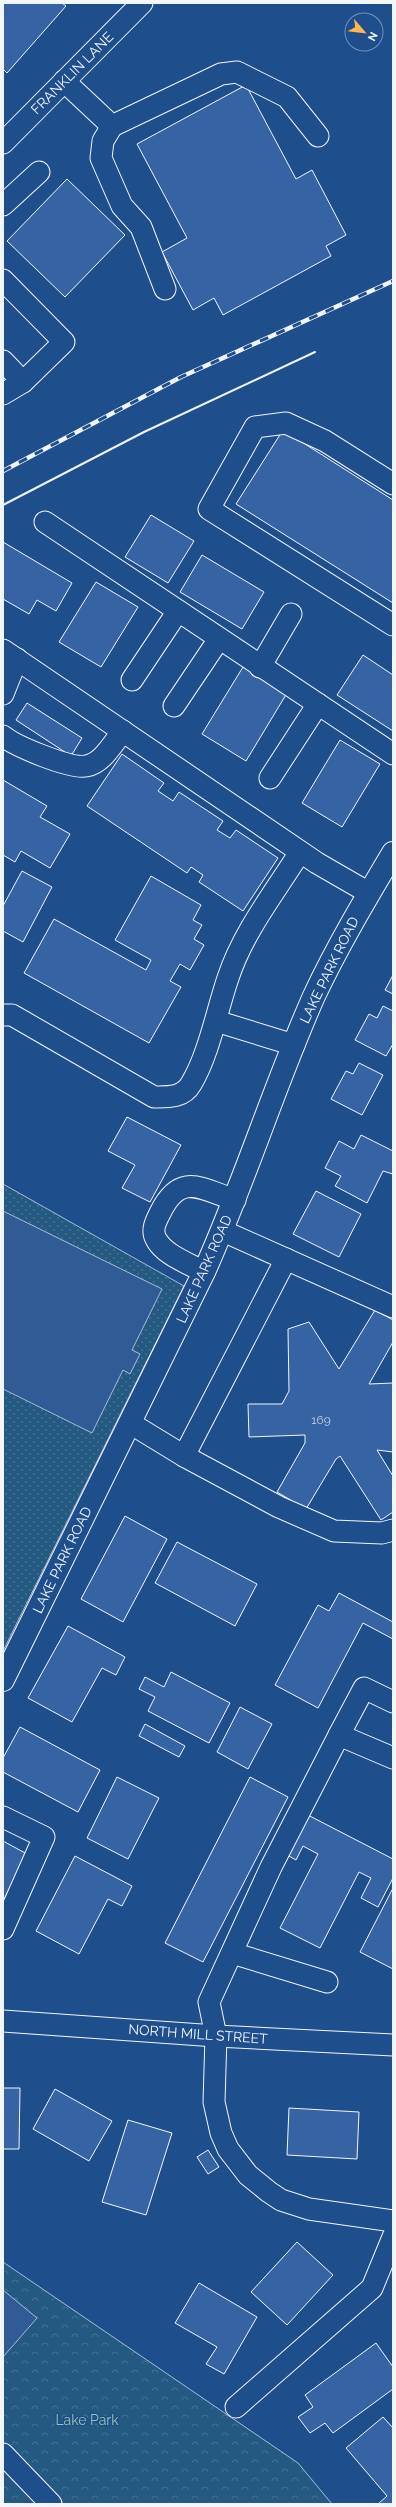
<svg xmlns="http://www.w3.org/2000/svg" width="396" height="2507" viewBox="0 0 396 2507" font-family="Raleway,sans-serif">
  <defs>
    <pattern id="grass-dots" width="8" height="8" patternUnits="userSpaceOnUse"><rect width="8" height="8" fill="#245a82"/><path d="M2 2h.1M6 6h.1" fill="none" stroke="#447295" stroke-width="1.8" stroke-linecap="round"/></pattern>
    <pattern id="park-crowns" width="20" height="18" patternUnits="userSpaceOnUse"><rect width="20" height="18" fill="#245a82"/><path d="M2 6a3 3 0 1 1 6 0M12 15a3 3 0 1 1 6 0" fill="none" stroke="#447295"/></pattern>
  </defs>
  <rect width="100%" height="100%" fill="#1f4e8c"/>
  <polygon fill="url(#grass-dots)" stroke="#a8bbd7" points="3,1184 184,1286 3,1651"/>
  <polygon fill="url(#park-crowns)" stroke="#a8bbd7" points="3,2262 298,2463 332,2504 3,2504"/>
  <g fill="#305b95" stroke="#a8bbd7">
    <polygon points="3,1211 162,1289 132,1350 140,1354 130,1374 123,1370 92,1433 3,1389"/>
    <polygon points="3,2290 37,2318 3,2357"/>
  </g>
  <g fill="#3563a3" stroke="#f2f6ff">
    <polygon points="3,3 62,3 66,6 7,73 3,69"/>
    <polygon points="246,85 296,179 312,170 346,235 326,246 331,256 223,315 214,298 193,310 162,252 187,238 137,144"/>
    <polygon points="67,179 125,235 65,297 7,241"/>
    <polygon points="283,430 393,500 393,603 236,504"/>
    <polygon points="151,515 194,541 168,583 125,557"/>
    <polygon points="3,542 72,583 56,611 37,600 29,614 3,599"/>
    <polygon points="202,555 264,592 242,629 180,592"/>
    <polygon points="96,582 138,607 101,667 59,642"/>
    <polygon points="363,655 393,675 393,731 337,695"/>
    <polygon points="243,667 287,693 246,761 202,734"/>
    <polygon points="27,703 82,738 71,756 16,720"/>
    <polygon points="340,740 380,764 342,827 302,803"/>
    <polygon points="122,754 164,783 158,791 173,801 179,792 223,821 217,830 230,838 236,830 278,858 243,911 199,882 203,875 191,867 187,873 87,806"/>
    <polygon points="3,780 47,806 40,817 70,834 50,868 21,851 15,862 3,855"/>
    <polygon points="22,871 52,887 23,942 3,931 3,906"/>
    <polygon points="151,876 201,905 193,920 202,925 194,939 204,945 190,970 180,964 170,981 181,987 149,1043 24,973 54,919 146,970 151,960 115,940"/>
    <polygon points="393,975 393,994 385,990"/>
    <polygon points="383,1006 393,1011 393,1044 386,1056 355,1040 369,1014 377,1018"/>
    <polygon points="359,1063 383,1075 362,1115 331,1099 346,1071 353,1074"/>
    <polygon points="127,1117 181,1145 150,1202 122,1188 135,1165 108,1151"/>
    <polygon points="361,1135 393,1151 393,1174 383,1171 367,1203 335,1186 341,1176 325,1168 339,1141 354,1149"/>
    <polygon points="316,1191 361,1214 339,1257 293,1234"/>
    <polygon points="375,1310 393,1320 393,1342 369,1384 393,1383 393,1452 377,1450 393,1476 393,1512 381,1520 340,1456 336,1459 306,1509 277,1492 305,1443 305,1435 249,1437 248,1404 282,1404 289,1391 288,1329 309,1322 339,1369"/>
    <polygon points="125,1516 167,1539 123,1622 81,1599"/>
    <polygon points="177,1542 257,1584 235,1626 155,1583"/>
    <polygon points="339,1593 393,1622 393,1639 363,1623 318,1708 275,1685 318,1605 329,1611"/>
    <polygon points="68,1626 125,1657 116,1675 102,1668 72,1722 28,1698"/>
    <polygon points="171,1672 230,1703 209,1743 148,1711 155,1697 139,1689 145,1677 164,1687"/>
    <polygon points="240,1707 272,1724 248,1769 217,1752"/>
    <polygon points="145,1724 185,1746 179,1757 139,1736"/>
    <polygon points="20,1727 100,1770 78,1812 3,1772 3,1758"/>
    <polygon points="117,1777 159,1798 128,1859 87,1838"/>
    <polygon points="250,1777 288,1797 203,1962 165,1943"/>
    <polygon points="302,1812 393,1859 393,1878 378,1907 361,1898 371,1878 359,1872 320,1948 280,1928 318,1854 303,1846 296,1860 282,1852"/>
    <polygon points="3,1841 27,1854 3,1901"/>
    <polygon points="75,1856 132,1886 122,1906 108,1899 79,1954 36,1931"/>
    <polygon points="393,1888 393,1969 360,1952"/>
    <polygon points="3,2088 20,2088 19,2149 3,2149"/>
    <polygon points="55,2089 112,2121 89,2161 33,2129"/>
    <polygon points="289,2108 359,2112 357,2159 287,2155"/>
    <polygon points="128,2120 172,2133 146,2215 102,2202"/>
    <polygon points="208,2150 219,2167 208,2174 197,2157"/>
    <polygon points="297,2242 333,2275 287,2325 251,2292"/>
    <polygon points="199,2283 257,2317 224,2374 206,2364 217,2347 175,2323"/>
    <polygon points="376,2343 393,2367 393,2389 333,2433 325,2423 310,2433 298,2417 313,2407 305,2395"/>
    <polygon points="383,2417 393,2428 393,2504 378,2504 387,2496 346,2448"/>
  </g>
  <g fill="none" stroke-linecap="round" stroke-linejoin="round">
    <defs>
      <g id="minor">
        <polyline points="64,81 112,126 221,74 237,72 287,97 318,136"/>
        <polyline points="112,126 103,141 101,158 122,206 141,227 165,289"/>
        <polyline points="3,143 142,3"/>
        <polyline points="3,205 39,172"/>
        <polyline points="3,280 64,342 23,382"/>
        <polyline points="3,361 23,382 3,394"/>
        <polyline points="393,484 325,441 286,423 255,427 209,509 393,625"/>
        <polyline points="45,522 393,754"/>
        <polyline points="3,650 317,863 369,893"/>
        <polyline points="260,667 291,614"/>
        <polyline points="132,680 178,611"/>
        <polyline points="3,694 17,659"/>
        <polyline points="174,706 219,639"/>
        <path d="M3 736C15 746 70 769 86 766 103 763 113 743 123 731"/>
        <polyline points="270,778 318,704"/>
        <path d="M3 1015H12L154 1097C168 1097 183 1098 191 1084 209 1054 217 1010 228 978 243 932 275 892 300 852"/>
        <polyline points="216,1021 294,1045"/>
        <polyline points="223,1231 393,1307"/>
        <path d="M204 1272C190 1264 164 1255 156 1239 151 1230 156 1221 160 1213 180 1172 200 1188 235 1200"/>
        <polyline points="130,1423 184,1456 279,1507 334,1531 382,1533 393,1530"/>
        <polyline points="184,1456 286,1259"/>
        <polyline points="339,1735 364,1688 393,1702"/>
        <polyline points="393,1758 339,1735 271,1867 209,2002 216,2036 214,2102 221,2133 228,2149 248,2175 269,2192 281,2200 309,2209 393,2221"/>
        <polyline points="3,1817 44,1837 3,1929"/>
        <polyline points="232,1953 327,1982"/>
        <polyline points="3,2021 216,2036 393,2045"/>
        <polyline points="236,2407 372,2288 393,2237"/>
        <polyline points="3,2454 51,2504"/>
      </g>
      <path id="major" d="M3 1680 204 1272C245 1181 274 1086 314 996 337 947 365 900 393 853"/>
    </defs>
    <use href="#minor" stroke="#f2f6ff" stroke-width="23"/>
    <use href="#major" stroke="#f2f6ff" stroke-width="24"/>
    <use href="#minor" stroke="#1f4e8c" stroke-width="21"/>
    <use href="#major" stroke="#1f4e8c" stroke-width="22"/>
    <defs>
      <polyline id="rail" points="3,471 181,377 393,281"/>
    </defs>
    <use href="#rail" stroke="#f2f6ff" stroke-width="4.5"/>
    <use href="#rail" stroke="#1f4e8c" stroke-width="3" stroke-dasharray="9" stroke-linecap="butt"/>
    <polyline stroke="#f2f6ff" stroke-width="2" points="3,505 144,432 315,352"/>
  </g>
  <g text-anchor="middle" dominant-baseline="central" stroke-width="3" stroke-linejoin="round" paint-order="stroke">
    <g font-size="12" fill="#c3d1e8">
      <text x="321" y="1420">169</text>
    </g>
    <g font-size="14" fill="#f2f6ff" stroke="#1f4e8c">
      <text transform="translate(72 73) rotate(-45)">FRANKLIN LANE</text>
      <text transform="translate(329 970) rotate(-64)">LAKE PARK ROAD</text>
      <text transform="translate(204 1269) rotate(-66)">LAKE PARK ROAD</text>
      <text transform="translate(62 1560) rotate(-64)">LAKE PARK ROAD</text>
      <text transform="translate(198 2034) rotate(4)">NORTH MILL STREET</text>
    </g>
    <g font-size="14" fill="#97c8a6" stroke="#1f4e8c">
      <text x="87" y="2420">Lake Park</text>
    </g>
  </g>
  <rect width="396" height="2507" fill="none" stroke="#f2f6ff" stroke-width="8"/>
  <g transform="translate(364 32) rotate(118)"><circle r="19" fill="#1f4e8c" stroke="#7391ba"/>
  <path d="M0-3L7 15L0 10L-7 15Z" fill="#ffb74d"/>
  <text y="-6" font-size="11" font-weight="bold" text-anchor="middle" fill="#f2f6ff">N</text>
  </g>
</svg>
